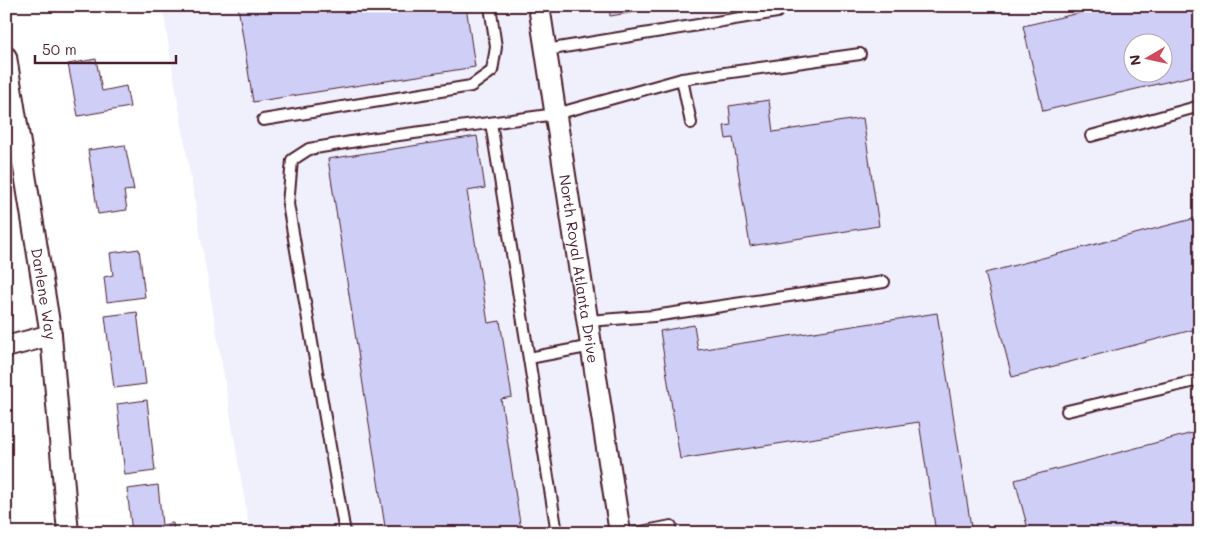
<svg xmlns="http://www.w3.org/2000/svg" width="1206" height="539" viewBox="0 0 1206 539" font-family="Mali,sans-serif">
  <rect width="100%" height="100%" fill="#fff"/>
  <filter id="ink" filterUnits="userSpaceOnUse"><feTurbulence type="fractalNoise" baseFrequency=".02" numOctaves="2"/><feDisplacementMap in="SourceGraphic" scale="10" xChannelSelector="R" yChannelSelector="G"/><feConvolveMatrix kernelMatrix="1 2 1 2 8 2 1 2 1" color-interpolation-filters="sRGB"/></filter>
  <g filter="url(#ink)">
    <path fill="#f0f0fd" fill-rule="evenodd" d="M162 6H1200V533H250ZM1134 42H1164V72H1134Z"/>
    <g fill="#cecef7" stroke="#4a1f2b" fill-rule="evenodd">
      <polygon points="238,6 466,6 475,67 253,102"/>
      <polygon points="609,6 673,6 610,16"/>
      <path d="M1109 6H1196L1200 24V74L1043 111 1023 26ZM1134 42H1164V72H1134Z"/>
      <polygon points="96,59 102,91 126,86 130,107 78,116 68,64"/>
      <polygon points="769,100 773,132 863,118 879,226 750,246 733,138 726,139 724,126 731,125 729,106"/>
      <polygon points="477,136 485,188 467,191 488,323 500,321 512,397 501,399 521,530 538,528 539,533 386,533 328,159"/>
      <polygon points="125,145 134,190 124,191 127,210 98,214 88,150"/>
      <polygon points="1200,217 1200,328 1012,377 985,273"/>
      <polygon points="139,249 145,297 107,302 104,277 113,275 110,253"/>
      <polygon points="137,312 146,384 114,388 105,316"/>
      <polygon points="937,313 972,533 936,533 919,422 680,459 660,331 694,325 698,350"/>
      <polygon points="147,400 155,471 125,475 117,404"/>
      <polygon points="1200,431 1200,533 1029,533 1015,480"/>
      <polygon points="158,485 162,525 173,523 174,533 132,533 127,489"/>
    </g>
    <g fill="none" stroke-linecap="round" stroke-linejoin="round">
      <defs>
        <g id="lane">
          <polyline points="546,50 777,12"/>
          <polyline points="682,79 860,54"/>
          <polyline points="263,120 471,86 492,71 496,47 490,6"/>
          <polyline points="491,123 557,533"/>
          <polyline points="1091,136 1200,106"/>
          <polyline points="588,321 654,316 884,282"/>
          <polyline points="529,358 592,346"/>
          <polyline points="1067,411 1200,380"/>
          <polyline points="345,533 288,204 292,160 309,149 369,139 556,114 682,79 691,123"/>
          <polyline points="636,533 671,526"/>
        </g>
        <g id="street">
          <path id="s1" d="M539 6 620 533"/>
          <path id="s2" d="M6 57 51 335 68 533"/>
          <polyline points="6,347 51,335"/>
        </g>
      </defs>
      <use href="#lane" stroke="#4a1f2b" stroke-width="14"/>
      <use href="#street" stroke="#4a1f2b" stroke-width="24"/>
      <use href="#lane" stroke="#fff" stroke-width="10"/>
      <use href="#street" stroke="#fff" stroke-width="20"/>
    </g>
  </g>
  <g text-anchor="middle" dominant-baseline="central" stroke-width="4" stroke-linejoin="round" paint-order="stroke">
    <g font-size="15" fill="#4a1f2b" stroke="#fff">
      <text stroke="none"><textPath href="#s1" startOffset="266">North Royal Atlanta Drive</textPath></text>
      <text stroke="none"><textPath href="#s2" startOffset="240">Darlene Way</textPath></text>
    </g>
  </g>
  <rect width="1206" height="539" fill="none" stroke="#fff" stroke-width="25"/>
  <rect x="12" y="12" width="1181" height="514" fill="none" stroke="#4a1f2b" stroke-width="2" filter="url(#ink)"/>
  <g transform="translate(1148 58) rotate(261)"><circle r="24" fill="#ffffff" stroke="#b7a5aa"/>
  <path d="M0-4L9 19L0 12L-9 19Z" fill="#d1495b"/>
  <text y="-8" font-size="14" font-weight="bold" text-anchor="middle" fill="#4a1f2b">N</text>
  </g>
  <path d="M35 55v8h141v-8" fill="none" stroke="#4a1f2b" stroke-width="2.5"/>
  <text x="42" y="55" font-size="15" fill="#4a1f2b" stroke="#ffffff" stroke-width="4" paint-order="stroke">50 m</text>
</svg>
